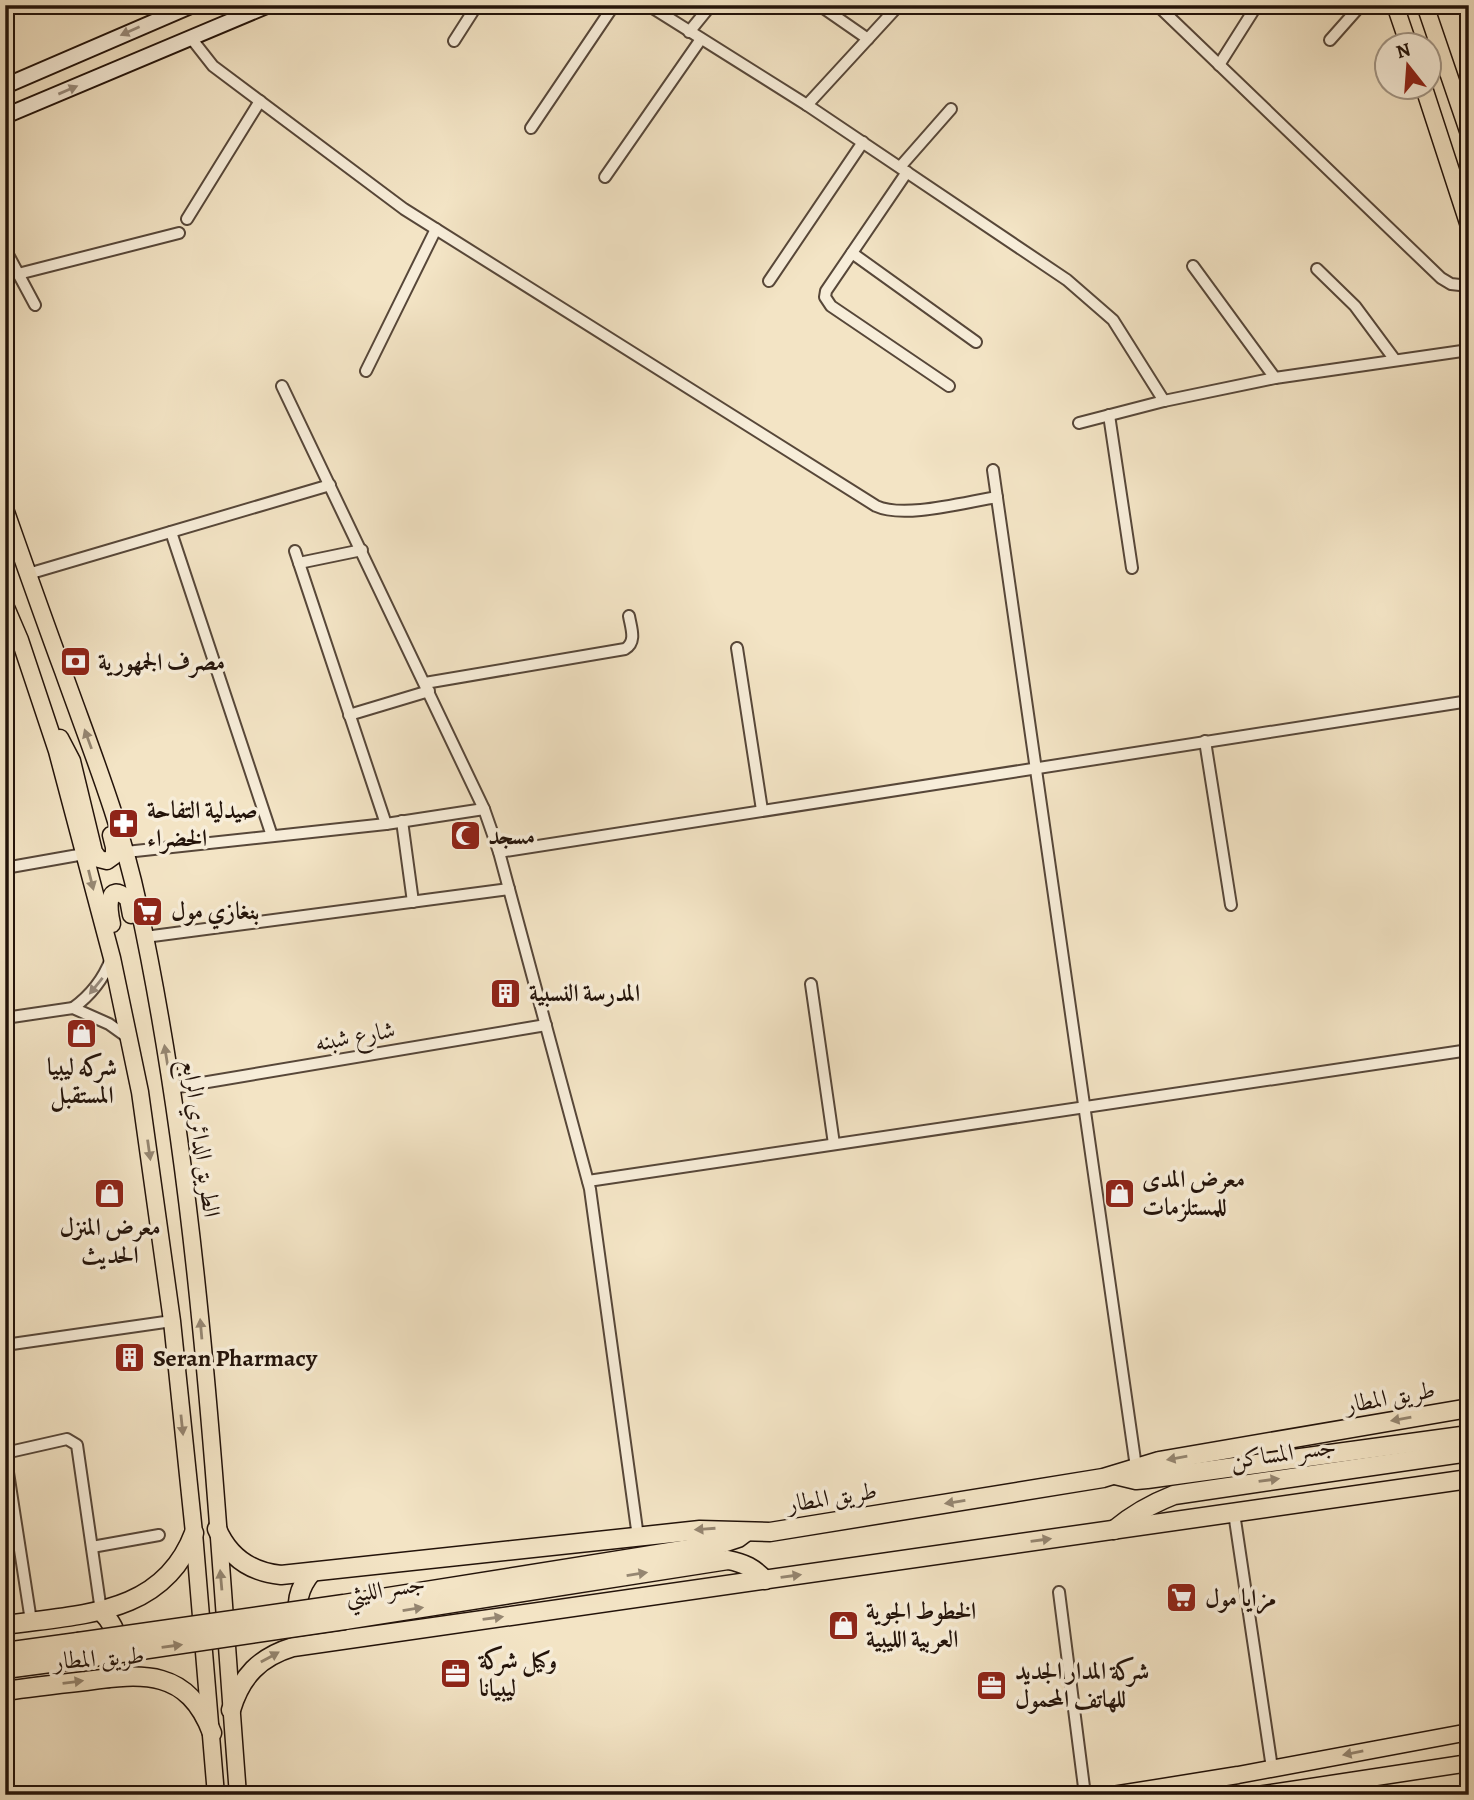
<svg xmlns="http://www.w3.org/2000/svg" width="1474" height="1800" viewBox="0 0 1474 1800" font-family="Alegreya,Amiri,serif">
  <rect width="100%" height="100%" fill="#f3e4c5"/>
  <filter id="stains"><feTurbulence type="fractalNoise" baseFrequency=".00286" numOctaves="4"/><feColorMatrix values="0 0 0 0 .2 0 0 0 0 .09 0 0 0 0 .02 0 0 0 .5 -.17"/></filter>
  <radialGradient id="worn" r=".72"><stop offset=".6" stop-color="#630" stop-opacity="0"/><stop offset="1" stop-color="#630" stop-opacity=".3"/></radialGradient>
  <g fill="none" stroke-linecap="round" stroke-linejoin="round">
    <defs>
      <g id="minor">
        <polyline points="648,5 807,105 1067,280 1113,320 1164,401"/>
        <polyline points="819,5 868,39"/>
        <polyline points="1157,5 1441,278 1451,284 1469,286"/>
        <polyline points="689,32 711,5"/>
        <path d="M191 38 213 66 404 209 876 506C904 519 965 502 997 497"/>
        <polyline points="1330,40 1361,5"/>
        <polyline points="454,41 477,5"/>
        <polyline points="1219,65 1257,5"/>
        <polyline points="807,105 899,5"/>
        <polyline points="531,128 614,5"/>
        <polyline points="900,167 951,109"/>
        <polyline points="907,172 826,291 825,297 831,306 949,386"/>
        <polyline points="605,177 701,39"/>
        <polyline points="187,219 260,101"/>
        <polyline points="5,249 35,305"/>
        <polyline points="852,253 976,342"/>
        <polyline points="1193,266 1275,378"/>
        <polyline points="1317,269 1355,306 1395,360"/>
        <polyline points="18,274 179,233"/>
        <polyline points="769,281 863,142"/>
        <polyline points="366,371 436,229"/>
        <polyline points="282,386 484,809 499,852 590,1189 638,1537"/>
        <polyline points="1109,415 1132,568"/>
        <polyline points="1079,423 1164,401 1275,378 1469,350"/>
        <polyline points="993,470 1136,1467"/>
        <polyline points="171,532 272,836"/>
        <polyline points="295,551 386,824"/>
        <polyline points="299,563 362,550"/>
        <polyline points="28,574 330,485"/>
        <polyline points="5,646 20,640"/>
        <polyline points="737,648 762,810"/>
        <path d="M425 683 625 649C637 642 631 628 629 616"/>
        <polyline points="349,715 429,691"/>
        <polyline points="1205,741 1231,905"/>
        <polyline points="402,821 413,902"/>
        <polyline points="126,852 386,824 484,809"/>
        <polyline points="499,852 1469,701"/>
        <polyline points="5,868 84,854"/>
        <polyline points="145,937 509,889"/>
        <polyline points="811,984 834,1144"/>
        <path d="M73 1008C91 995 103 980 111 959"/>
        <polyline points="5,1018 73,1008 109,1024 130,1039"/>
        <polyline points="172,1088 546,1025"/>
        <polyline points="588,1181 1469,1050"/>
        <polyline points="5,1345 172,1321"/>
        <polyline points="5,1453 67,1439 77,1445 101,1611"/>
        <polyline points="5,1453 31,1621"/>
        <polyline points="1234,1513 1272,1768"/>
        <polyline points="92,1547 159,1535"/>
        <polyline points="1059,1592 1085,1795"/>
      </g>
      <g id="secondary">
        <polyline points="5,86 193,5"/>
        <polyline points="5,116 269,5"/>
      </g>
      <g id="primary">
        <polyline points="1395,5 1409,46"/>
        <polyline points="1425,5 1469,134"/>
        <polyline points="1424,88 1469,226"/>
        <path d="M5 509C24 563 43 617 63 671 90 747 121 823 138 903 201 1196 215 1497 238 1795"/>
        <polyline points="5,605 20,640 57,751 112,958 140,1092 172,1321 194,1533 216,1795"/>
        <polyline points="60,738 72,761 94,852 99,859 107,861 114,856 114,847 111,835"/>
        <path d="M112 924C109 911 105 879 128 899L131 915"/>
        <polyline points="1113,1795 1238,1775 1469,1732"/>
        <polyline points="1258,1795 1469,1763"/>
      </g>
      <g id="trunk">
        <polyline points="1115,1475 1136,1480 1147,1479 1469,1435"/>
        <path d="M217 1529C229 1557 250 1572 281 1575L700 1530 770 1532 1103 1478 1159 1461 1469 1408"/>
        <path d="M1114 1530C1133 1514 1151 1504 1174 1495L1469 1452"/>
        <polyline points="344,1604 720,1544 738,1538 746,1532"/>
        <path d="M101 1611C121 1631 123 1654 108 1678"/>
        <path d="M345 1620 728 1560C744 1563 754 1568 765 1580"/>
        <path d="M301 1624C294 1604 299 1587 312 1572"/>
        <path d="M5 1625C80 1614 163 1616 194 1533"/>
        <polyline points="5,1652 78,1642"/>
        <polyline points="5,1669 80,1659"/>
        <path d="M5 1691C32 1687 59 1684 86 1681 143 1673 188 1669 212 1733"/>
        <path d="M231 1710C241 1676 260 1657 293 1647L1469 1479"/>
      </g>
    </defs>
    <use href="#minor" stroke="#574739" stroke-width="14"/>
    <use href="#secondary" stroke="#23130a" stroke-width="18"/>
    <use href="#primary" stroke="#23130a" stroke-width="19"/>
    <use href="#trunk" stroke="#23130a" stroke-width="21"/>
    <use href="#minor" stroke="#f7edd9" stroke-width="10"/>
    <use href="#secondary" stroke="#f7edd9" stroke-width="14"/>
    <use href="#primary" stroke="#f3e4c5" stroke-width="16"/>
    <use href="#trunk" stroke="#f3e4c5" stroke-width="18"/>
    <defs>
      <g id="trunk-bridge">
        <polyline points="78,1642 344,1604"/>
        <polyline points="80,1659 345,1620"/>
      </g>
    </defs>
    <use href="#trunk-bridge" stroke="#23130a" stroke-width="21" stroke-linecap="butt"/>
    <use href="#trunk-bridge" stroke="#f3e4c5" stroke-width="18"/>
  </g>
  <defs><path id="oneway-solid" d="M-6-.8H1V-3.2L6.5 0L1 3.2V.8H-6Z" transform="scale(1.75)"/></defs>
  <g fill="#988b7c">
    <use href="#oneway-solid" transform="translate(130 31) rotate(156)"/>
    <use href="#oneway-solid" transform="translate(68 90) rotate(-23)"/>
    <use href="#oneway-solid" transform="translate(96 986) rotate(129)"/>
  </g>
  <g fill="#958671">
    <use href="#oneway-solid" transform="translate(88 739) rotate(-110)"/>
    <use href="#oneway-solid" transform="translate(91 880) rotate(76)"/>
    <use href="#oneway-solid" transform="translate(166 1055) rotate(-99)"/>
    <use href="#oneway-solid" transform="translate(149 1150) rotate(82)"/>
    <use href="#oneway-solid" transform="translate(201 1329) rotate(-95)"/>
    <use href="#oneway-solid" transform="translate(1401 1419) rotate(170)"/>
    <use href="#oneway-solid" transform="translate(182 1425) rotate(84)"/>
    <use href="#oneway-solid" transform="translate(1177 1458) rotate(170)"/>
    <use href="#oneway-solid" transform="translate(1269 1480) rotate(-8)"/>
    <use href="#oneway-solid" transform="translate(955 1502) rotate(171)"/>
    <use href="#oneway-solid" transform="translate(705 1529) rotate(176)"/>
    <use href="#oneway-solid" transform="translate(1041 1540) rotate(-8)"/>
    <use href="#oneway-solid" transform="translate(637 1574) rotate(-9)"/>
    <use href="#oneway-solid" transform="translate(791 1576) rotate(-8)"/>
    <use href="#oneway-solid" transform="translate(221 1580) rotate(-95)"/>
    <use href="#oneway-solid" transform="translate(413 1609) rotate(-9)"/>
    <use href="#oneway-solid" transform="translate(493 1618) rotate(-8)"/>
    <use href="#oneway-solid" transform="translate(172 1646) rotate(-8)"/>
    <use href="#oneway-solid" transform="translate(270 1657) rotate(-29)"/>
    <use href="#oneway-solid" transform="translate(73 1682) rotate(-7)"/>
    <use href="#oneway-solid" transform="translate(1353 1753) rotate(169)"/>
  </g>
  <defs>
    <symbol id="bank-square" viewBox="-11 -11 22 22"><rect x="-9" y="-9" width="18" height="18" rx="4" fill="#8f2418" stroke="#f7edd9"/><path d="M-6-4H6V4H-6ZM0-2.3a2.3 2.3 0 1 0 0 4.6a2.3 2.3 0 1 0 0-4.6Z" fill="#fff"/></symbol>
    <symbol id="pharmacy-square" viewBox="-11 -11 22 22"><rect x="-9" y="-9" width="18" height="18" rx="4" fill="#8f2418" stroke="#f7edd9"/><path d="M-2-6h4v4h4v4h-4v4h-4v-4h-4v-4h4Z" fill="#fff"/></symbol>
    <symbol id="mosque-square" viewBox="-11 -11 22 22"><rect x="-9" y="-9" width="18" height="18" rx="4" fill="#8f2418" stroke="#f7edd9"/><path d="M3.5-4.9A6 6 0 1 0 3.5 4.9A5 5 0 1 1 3.5-4.9Z" fill="#fff"/></symbol>
    <symbol id="supermarket-square" viewBox="-11 -11 22 22"><rect x="-9" y="-9" width="18" height="18" rx="4" fill="#8f2418" stroke="#f7edd9"/><path d="M-6-5.5h2.5l.6 2H6L4.5 2H-2.5L-4.4-4H-6ZM-1.5 3.2a1.3 1.3 0 1 0 .1 0ZM3 3.2a1.3 1.3 0 1 0 .1 0Z" fill="#fff"/></symbol>
    <symbol id="building-square" viewBox="-11 -11 22 22"><rect x="-9" y="-9" width="18" height="18" rx="4" fill="#8f2418" stroke="#f7edd9"/><path d="M-4-6H4V6H1V3H-1V6H-4ZM-2.5-4.3h1.7v1.8h-1.7ZM.8-4.3h1.7v1.8H.8ZM-2.5-1h1.7V.8h-1.7ZM.8-1h1.7V.8H.8Z" fill="#fff"/></symbol>
    <symbol id="shop-square" viewBox="-11 -11 22 22"><rect x="-9" y="-9" width="18" height="18" rx="4" fill="#8f2418" stroke="#f7edd9"/><path d="M-5-2.5h2.3a2.7 3.5 0 0 1 5.4 0H5L5.5 6h-11ZM-1.5-2.5h3a1.5 2.3 0 0 0-3 0Z" fill="#fff"/></symbol>
    <symbol id="office-square" viewBox="-11 -11 22 22"><rect x="-9" y="-9" width="18" height="18" rx="4" fill="#8f2418" stroke="#f7edd9"/><path d="M-6-3h4V-5.5h4V-3h4V5H-6ZM-1-4.5V-3h2v-1.5ZM-6 0V1H6V0Z" fill="#fff"/></symbol>
  </defs>
  <g fill-rule="evenodd">
    <use href="#bank-square" x="58" y="644" width="35" height="35"/>
    <use href="#pharmacy-square" x="106" y="806" width="35" height="35"/>
    <use href="#mosque-square" x="448" y="818" width="35" height="35"/>
    <use href="#supermarket-square" x="130" y="894" width="35" height="35"/>
    <use href="#building-square" x="488" y="976" width="35" height="35"/>
    <use href="#shop-square" x="64" y="1016" width="35" height="35"/>
    <use href="#shop-square" x="92" y="1176" width="35" height="35"/>
    <use href="#shop-square" x="1102" y="1176" width="35" height="35"/>
    <use href="#building-square" x="112" y="1340" width="35" height="35"/>
    <use href="#supermarket-square" x="1164" y="1580" width="35" height="35"/>
    <use href="#shop-square" x="826" y="1608" width="35" height="35"/>
    <use href="#office-square" x="438" y="1656" width="35" height="35"/>
    <use href="#office-square" x="974" y="1668" width="35" height="35"/>
  </g>
  <g text-anchor="middle" dominant-baseline="central" stroke-width="7" stroke-linejoin="round" paint-order="stroke">
    <g font-size="24" font-weight="bold" fill="#23130a" stroke="#f7edd9" text-anchor="start">
      <text x="98" y="662">مصرف الجمهورية</text>
      <text x="147" y="810">صيدلية التفاحة<tspan x="147" dy="28">الخضراء</tspan></text>
      <text x="488" y="836">مسجد</text>
      <text x="171" y="911">بنغازي مول</text>
      <text x="529" y="993">المدرسة النسبية</text>
      <text x="82" y="1067" text-anchor="middle">شركه ليبيا<tspan x="82" dy="28">المستقبل</tspan></text>
      <text x="1142" y="1179">معرض المدى<tspan x="1142" dy="28">للمستلزمات</tspan></text>
      <text x="110" y="1227" text-anchor="middle">معرض المنزل<tspan x="110" dy="28">الحديث</tspan></text>
      <text x="153" y="1358">Seran Pharmacy</text>
      <text x="1205" y="1598">مزايا مول</text>
      <text x="866" y="1611">الخطوط الجوية<tspan x="866" dy="28">العربية الليبية</tspan></text>
      <text x="479" y="1660">وكيل شركة<tspan x="479" dy="28">ليبيانا</tspan></text>
      <text x="1015" y="1671">شركة المدار الجديد<tspan x="1015" dy="28">للهاتف المحمول</tspan></text>
    </g>
    <g font-size="24" fill="#23130a" stroke="#f7edd9">
      <text transform="translate(355 1036) rotate(-10)">شارع شبنه</text>
      <text transform="translate(201 1138) rotate(82)">الطريق الدائري الرابع</text>
      <text transform="translate(1390 1397) rotate(-10)">طريق المطار</text>
      <text transform="translate(1283 1453) rotate(-8)">جسر المساكن</text>
      <text transform="translate(832 1497) rotate(-9)">طريق المطار</text>
      <text transform="translate(385 1589) rotate(-9)">جسر الليثي</text>
      <text transform="translate(99 1658) rotate(-4)">طريق المطار</text>
    </g>
  </g>
  <rect width="1474" height="1800" fill="none" stroke="#f3e4c5" stroke-width="28"/>
  <rect x="7" y="7" width="1460" height="1786" fill="none" stroke="#23130a" stroke-width="3.5"/>
  <rect x="14" y="14" width="1446" height="1772" fill="none" stroke="#23130a" stroke-width="2"/>
  <g transform="translate(1408 66) rotate(343)"><circle r="33" fill="#f7edd9" stroke="#a29686" stroke-width="2"/>
  <path d="M0-5L12 26L0 18L-12 26Z" fill="#8f2418"/>
  <text y="-10" font-size="19" font-weight="bold" text-anchor="middle" fill="#23130a">N</text>
  </g>
  <rect width="100%" height="100%" filter="url(#stains)"/>
  <rect width="100%" height="100%" fill="url(#worn)"/>
</svg>
